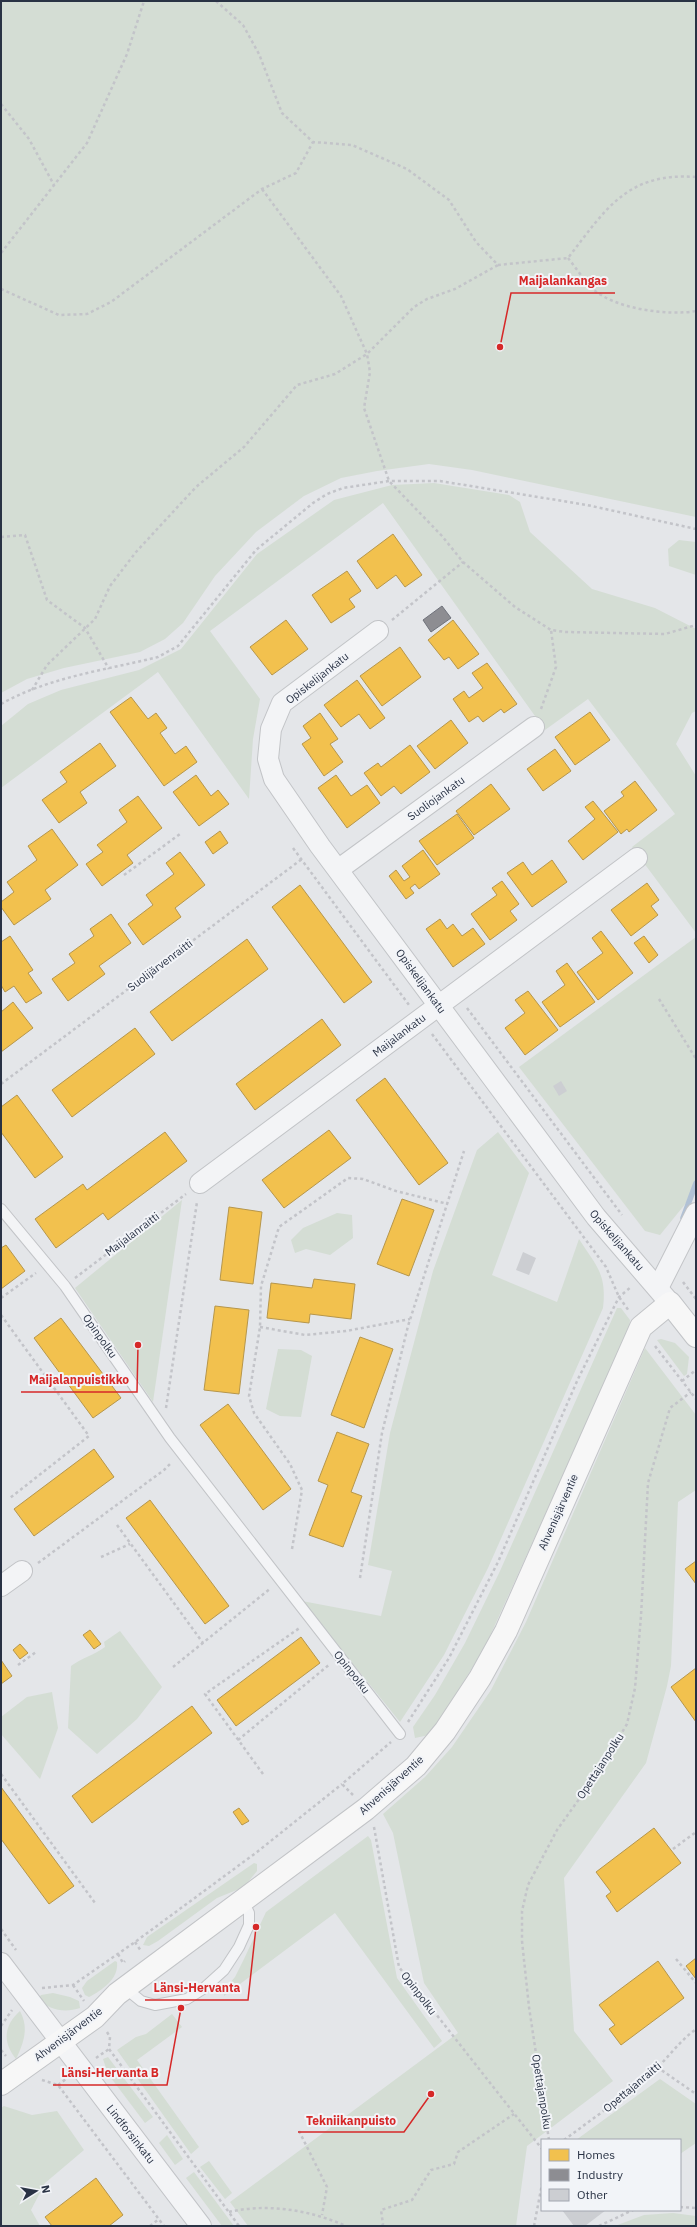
<svg xmlns="http://www.w3.org/2000/svg" width="697" height="2227" viewBox="0 0 697 2227" font-family="'IBM Plex Sans',sans-serif">
  <rect width="100%" height="100%" fill="#e4e6e9"/>
  <g fill="#d4ddd4">
    <polygon points="1,1 696,1 696,517 472,470 429,464 377,471 341,478 304,496 256,532 215,576 183,623 165,639 140,652 64,668 27,679 1,693"/>
    <polygon points="434,483 509,495 520,502 530,532 592,589 655,608 696,629 696,711 692,713 676,744 696,776 696,933 632,847 675,814 588,699 545,730 383,503 210,631 260,699 253,739 249,799 158,672 1,788 1,726 28,704 61,690 139,670 181,649 257,554 334,500 392,485"/>
    <polygon points="679,540 696,542 696,575 669,566 668,549"/>
    <polygon points="696,937 696,1178 686,1203 660,1235 645,1231 519,1067"/>
    <path d="M498 1132 529 1173 492 1275 557 1302 579 1239C596 1266 607 1273 603 1308L488 1568 444 1655 400 1722 302 1601 381 1616 392 1571 368 1565 390 1433 433 1271 477 1150Z"/>
    <polygon points="182,1200 153,1402 75,1288"/>
    <polygon points="337,1213 352,1215 353,1238 330,1255 306,1249 295,1253 291,1240 303,1228"/>
    <polygon points="617,1308 621,1308 630,1320 629,1329 485,1647 434,1730 429,1735 415,1738 413,1727 435,1695 465,1643 500,1571"/>
    <polygon points="661,1339 675,1343 689,1357 687,1374 684,1376 657,1340"/>
    <polygon points="645,1348 696,1415 696,1490 678,1502 671,1666 667,1686 646,1763 564,1878 574,2031 613,2081 527,2146 516,2226 248,2226 230,2202 458,2033 424,1983 393,1833 383,1814 425,1777 452,1747 491,1690 526,1622"/>
    <polygon points="278,1349 301,1350 312,1356 301,1417 280,1416 266,1409"/>
    <path d="M120 1631 162 1687 137 1719 97 1754 68 1728 71 1666C82 1658 94 1655 105 1647L104 1642Z"/>
    <polygon points="52,1692 58,1728 40,1779 1,1734 1,1717 27,1697"/>
    <polygon points="368,1836 371,1840 397,1978 442,2041 434,2048 335,1913 224,1996 224,1990 235,1977 244,1959 266,1912"/>
    <polygon points="254,1863 257,1864 257,1871 244,1887 217,1898 158,1941 149,1946 143,1945 147,1937"/>
    <path d="M115 1961 117 1962C119 1979 102 1990 89 1997L85 1995 82 1988 87 1981Z"/>
    <path d="M53 1993 70 1997 79 2001 80 2008C66 2013 48 2011 39 1998L41 1995Z"/>
    <path d="M20 2011C29 2028 24 2042 16 2059 2 2042 4 2025 20 2011Z"/>
    <polygon points="172,2014 182,2027 137,2060 199,2147 191,2154 117,2050 136,2037 146,2034"/>
    <polygon points="108,2057 153,2117 145,2123 108,2074 103,2059"/>
    <polygon points="660,2079 696,2104 696,2143 680,2154 680,2140 576,2140"/>
    <polygon points="4,2106 32,2115 57,2111 84,2150 45,2183 31,2210 40,2226 1,2226 1,2108"/>
    <polygon points="167,2135 183,2159 175,2165 159,2143"/>
    <polygon points="209,2161 232,2193 225,2199 200,2167"/>
    <polygon points="194,2172 234,2226 222,2226 186,2178"/>
    <polygon points="673,2213 696,2216 696,2226 615,2226 644,2215"/>
  </g>
  <g fill="#f2c14e" stroke="#b6964b">
    <polygon points="393,534 422,575 405,587 396,575 377,589 357,561"/>
    <polygon points="347,571 361,591 349,599 355,607 331,623 312,595"/>
    <polygon points="286,620 308,649 272,675 250,647"/>
    <polygon points="453,620 479,654 458,669 449,657 444,660 428,640"/>
    <polygon points="400,647 421,677 382,706 360,676"/>
    <polygon points="487,663 517,704 504,713 501,709 483,722 478,716 469,722 453,699 464,691 469,698 483,688 472,673"/>
    <polygon points="357,680 385,718 370,729 359,714 341,727 324,705"/>
    <polygon points="131,697 148,719 156,713 167,728 160,733 175,754 186,746 197,762 164,786 110,712"/>
    <polygon points="590,712 610,740 575,765 555,737"/>
    <polygon points="320,713 338,739 330,744 343,762 324,776 302,744 311,738 303,726"/>
    <polygon points="451,720 468,743 435,769 417,746"/>
    <polygon points="100,743 116,766 80,792 87,803 59,823 42,800 67,782 60,772"/>
    <polygon points="410,745 430,772 401,794 394,786 381,796 364,773 378,763 381,767"/>
    <polygon points="555,749 571,771 543,791 527,769"/>
    <polygon points="196,775 211,796 218,790 229,804 199,826 173,792"/>
    <polygon points="336,775 351,796 367,785 380,803 347,828 318,788"/>
    <polygon points="635,781 657,810 629,832 627,829 621,834 604,811 624,796 621,792"/>
    <polygon points="491,784 510,809 474,835 456,811"/>
    <polygon points="138,796 162,828 127,855 133,863 102,886 86,864 103,852 97,845 127,822 119,810"/>
    <polygon points="593,801 618,832 583,860 568,841 595,819 585,807"/>
    <polygon points="457,814 474,838 437,865 419,841"/>
    <polygon points="52,829 78,865 45,890 51,899 14,925 1,907 1,902 14,892 7,882 37,860 28,846"/>
    <polygon points="220,831 228,843 213,854 205,842"/>
    <polygon points="423,850 440,874 419,889 415,884 410,888 414,893 406,899 389,876 396,870 404,881 410,877 402,866"/>
    <polygon points="180,852 205,885 175,908 181,917 143,945 128,924 153,905 146,895 174,874 166,863"/>
    <polygon points="552,860 567,882 532,907 507,873 523,862 532,875"/>
    <polygon points="502,881 519,904 510,911 517,920 490,940 471,914 497,895 492,888"/>
    <polygon points="647,883 659,900 651,906 658,915 631,936 611,910"/>
    <polygon points="300,885 372,982 344,1003 272,907"/>
    <polygon points="111,914 131,943 99,966 105,974 68,1001 52,979 75,963 69,954 94,936 90,929"/>
    <polygon points="440,919 447,929 453,924 462,936 473,928 485,944 453,967 426,929"/>
    <polygon points="601,931 633,973 598,1000 577,972 603,953 592,938"/>
    <polygon points="10,936 33,970 28,973 42,993 26,1003 14,986 5,992 1,985 1,942"/>
    <polygon points="644,936 658,955 649,963 634,943"/>
    <polygon points="247,939 268,969 172,1041 150,1012"/>
    <polygon points="567,963 595,1002 560,1027 542,1002 565,985 556,971"/>
    <polygon points="528,991 558,1030 525,1055 505,1028 525,1013 515,1000"/>
    <polygon points="13,1002 33,1028 1,1052 1,1012"/>
    <polygon points="322,1019 341,1045 255,1110 236,1084"/>
    <polygon points="135,1028 155,1054 72,1117 52,1090"/>
    <polygon points="385,1078 448,1163 419,1185 356,1100"/>
    <polygon points="17,1095 63,1157 35,1178 1,1132 1,1107"/>
    <polygon points="329,1130 351,1158 284,1208 262,1180"/>
    <polygon points="165,1132 187,1161 108,1220 103,1213 56,1248 35,1219 83,1184 87,1190"/>
    <polygon points="402,1199 434,1210 409,1276 377,1264"/>
    <polygon points="229,1207 262,1212 253,1284 220,1280"/>
    <polygon points="6,1245 25,1271 1,1289 1,1248"/>
    <polygon points="314,1279 355,1284 351,1319 310,1314 309,1323 267,1318 271,1283 312,1288"/>
    <polygon points="215,1306 249,1310 239,1394 204,1390"/>
    <polygon points="61,1318 121,1398 93,1418 34,1338"/>
    <polygon points="360,1337 393,1349 364,1428 331,1415"/>
    <polygon points="228,1404 291,1489 263,1510 200,1425"/>
    <polygon points="337,1432 369,1444 351,1492 362,1496 343,1547 309,1535 328,1485 318,1481"/>
    <polygon points="94,1449 114,1477 34,1536 14,1509"/>
    <polygon points="150,1500 229,1606 205,1624 126,1518"/>
    <polygon points="696,1561 696,1584 685,1569"/>
    <polygon points="90,1630 101,1644 94,1649 83,1635"/>
    <polygon points="301,1637 320,1663 236,1726 217,1700"/>
    <polygon points="20,1644 28,1653 20,1659 13,1650"/>
    <polygon points="1,1660 12,1676 1,1684"/>
    <polygon points="696,1668 696,1722 671,1687"/>
    <polygon points="192,1706 212,1733 92,1823 72,1796"/>
    <polygon points="1,1787 74,1886 49,1904 1,1839"/>
    <polygon points="239,1808 249,1821 242,1825 233,1812"/>
    <polygon points="654,1828 681,1863 617,1912 606,1896 611,1892 596,1872"/>
    <polygon points="696,1958 696,1979 686,1966"/>
    <polygon points="658,1961 684,1998 621,2045 609,2029 615,2025 599,2005"/>
    <polygon points="96,2178 123,2215 109,2226 52,2226 45,2217"/>
  </g>
  <polygon fill="#8d8d92" stroke="#6f727b" points="442,606 451,618 431,632 423,620"/>
  <g fill="none" stroke-linecap="round" stroke-linejoin="round">
    <polyline stroke="#b1c1d5" stroke-width="5.5" points="683,1218 696,1183"/>
  </g>
  <g fill="#ccced2">
    <polygon points="561,1081 567,1091 559,1096 553,1086"/>
    <polygon points="523,1252 536,1258 529,1275 516,1270"/>
    <polygon points="562,2210 606,2210 585,2226 574,2226"/>
  </g>
  <g fill="none" stroke-linecap="round" stroke-linejoin="round">
    <defs>
      <g id="service">
        <polyline points="1,1209 65,1286 170,1438 400,1734"/>
        <polyline points="125,1988 141,2001 155,2005 187,1999 203,1989 224,1970 239,1947 249,1925 249,1913 243,1901"/>
      </g>
      <g id="minor">
        <polyline points="378,631 282,703 271,729 268,759 274,779 320,846 596,1217 670,1303"/>
        <polyline points="339,869 534,727"/>
        <polyline points="200,1183 637,858"/>
        <polyline points="658,1288 696,1213"/>
        <polyline points="1,1586 22,1571"/>
        <polyline points="1,1963 201,2226"/>
      </g>
      <polyline id="secondary" points="1,2084 95,2017 117,1994 366,1809 416,1766 445,1731 480,1678 506,1631 641,1327 670,1303 696,1336"/>
    </defs>
    <use href="#service" stroke="#c2c4c7" stroke-width="12"/>
    <use href="#minor" stroke="#c2c4c7" stroke-width="22"/>
    <use href="#secondary" stroke="#c2c4c7" stroke-width="24"/>
    <g stroke="#c3c4c9" stroke-width="2.5" stroke-dasharray="3 3" stroke-linecap="butt">
      <path d="M216 1 243 25 259 54 282 113 313 142 352 145 407 169 449 200 476 242 498 265 568 258C606 209 627 172 696 177"/>
      <polyline points="1,104 29,139 54,185"/>
      <polyline points="262,189 341,296 367,354 370,372 364,408 389,481 442,536 463,562 515,607 551,630 565,632 665,634 696,625"/>
      <polyline points="1,253 87,143 127,54 144,1"/>
      <path d="M568 258C576 268 584 280 593 289 615 309 668 316 696 311"/>
      <polyline points="1,289 59,315 87,314 111,302 262,189 296,173 313,142"/>
      <polyline points="1,537 25,535 47,600 85,628 109,669"/>
      <polyline points="392,620 463,562"/>
      <polyline points="32,690 47,665 95,619 110,586 136,552 196,487 244,447 297,385 335,374 367,354 414,307 427,299 455,289 498,265"/>
      <path d="M1 704C49 677 106 670 158 657L178 646 256 550 313 503 327 494 343 488 389 481H440L587 505 696 529"/>
      <polyline points="541,709 556,667 551,630"/>
      <polyline points="293,848 409,1005"/>
      <polyline points="124,875 180,834"/>
      <polyline points="659,999 696,1059"/>
      <polyline points="467,1008 622,1215"/>
      <polyline points="432,1034 606,1267 619,1297 629,1311"/>
      <polyline points="1,1084 302,859"/>
      <polyline points="75,1278 186,1194"/>
      <polyline points="683,1282 696,1299"/>
      <polyline points="1,1298 36,1273"/>
      <polyline points="1,1315 89,1436 10,1498"/>
      <polyline points="260,1327 305,1335 346,1331 410,1319"/>
      <polyline points="655,1346 696,1399"/>
      <polyline points="682,1381 696,1370"/>
      <polyline points="166,1408 197,1202"/>
      <polyline points="117,1525 203,1643"/>
      <polyline points="292,1549 302,1490 290,1464 254,1413 249,1396 260,1327 261,1286 279,1227 348,1178 363,1179 396,1191 448,1204"/>
      <polyline points="101,1557 130,1544"/>
      <polyline points="38,1563 164,1470 171,1463"/>
      <polyline points="360,1578 382,1433 408,1326 464,1151"/>
      <polyline points="18,1665 36,1652"/>
      <polyline points="173,1667 271,1588"/>
      <polyline points="408,1722 449,1658 498,1562 578,1379 619,1297 631,1287"/>
      <polyline points="238,1740 330,1664"/>
      <polyline points="1,1774 95,1903"/>
      <polyline points="263,1774 205,1694 301,1627"/>
      <polyline points="353,1795 342,1784 391,1742"/>
      <polyline points="374,1827 399,1967 542,2149"/>
      <polyline points="673,1849 696,1832"/>
      <polyline points="1,1929 16,1950"/>
      <polyline points="135,1942 141,1951"/>
      <polyline points="118,1954 123,1963 125,1961"/>
      <polyline points="676,1959 696,1983"/>
      <polyline points="73,1985 84,2001"/>
      <polyline points="42,1988 73,1985 135,1942 257,1852 342,1784"/>
      <polyline points="1,2026 12,2010"/>
      <polyline points="107,2032 110,2037 109,2049 239,2226"/>
      <polyline points="1,2050 6,2056"/>
      <polyline points="96,2058 109,2049"/>
      <polyline points="657,2067 696,2094"/>
      <polyline points="42,2080 58,2085 164,2226"/>
      <polyline points="58,2085 66,2079"/>
      <polyline points="299,2131 327,2187 322,2215"/>
      <polyline points="549,2140 529,2007 522,1941 522,1911 528,1885 557,1830 597,1774 627,1724 635,1688 641,1616 648,1483 670,1408 691,1392"/>
      <path d="M564 2140C595 2117 628 2094 657 2068 670 2055 681 2040 696 2029"/>
      <polyline points="680,2207 696,2208"/>
      <path d="M229 2212C267 2203 310 2210 346 2226"/>
      <polyline points="150,2226 159,2219"/>
      <polyline points="382,2226 383,2224 381,2210 412,2200 431,2170 454,2164 458,2152 514,2114"/>
      <polyline points="534,2226 542,2184"/>
      <polyline points="599,2226 633,2210"/>
    </g>
    <use href="#service" stroke="#f3f4f6" stroke-width="10"/>
    <use href="#minor" stroke="#f3f4f6" stroke-width="20"/>
    <use href="#secondary" stroke="#f7f7f7" stroke-width="22"/>
  </g>
  <g text-anchor="middle" dominant-baseline="central" stroke-width="4" stroke-linejoin="round" paint-order="stroke">
    <g font-size="11" fill="#293244" stroke="#f2f4f8">
      <text transform="translate(317 678) rotate(-38)">Opiskelijankatu</text>
      <text transform="translate(436 798) rotate(-36)">Suoliojankatu</text>
      <text transform="translate(160 965) rotate(-37)">Suolijärvenraitti</text>
      <text transform="translate(421 981) rotate(54)">Opiskelijankatu</text>
      <text transform="translate(399 1035) rotate(-37)">Maijalankatu</text>
      <text transform="translate(132 1234) rotate(-37)">Maijalanraitti</text>
      <text transform="translate(617 1240) rotate(49)">Opiskelijankatu</text>
      <text transform="translate(100 1336) rotate(55)">Opinpolku</text>
      <text transform="translate(558 1512) rotate(-66)">Ahvenisjärventie</text>
      <text transform="translate(352 1672) rotate(52)">Opinpolku</text>
      <text transform="translate(600 1766) rotate(-57)">Opettajanpolku</text>
      <text transform="translate(391 1785) rotate(-42)">Ahvenisjärventie</text>
      <text transform="translate(419 1993) rotate(53)">Opinpolku</text>
      <text transform="translate(68 2034) rotate(-37)">Ahvenisjärventie</text>
      <text transform="translate(632 2087) rotate(-40)">Opettajanraitti</text>
      <text transform="translate(542 2092) rotate(81)">Opettajanpolku</text>
      <text transform="translate(131 2134) rotate(52)">Lindforsinkatu</text>
    </g>
  </g>
  <path fill="none" stroke="#d62828" stroke-width="1.5" d="M500 347L511 293H615M138 1345L137 1392H21M256 1927L248 2000H145M181 2008L167 2085H53M431 2094L404 2132H298"/>
  <g fill="#d62828" stroke="#f2f4f8" stroke-width="1.5">
    <circle cx="500" cy="347" r="4"/>
    <circle cx="138" cy="1345" r="4"/>
    <circle cx="256" cy="1927" r="4"/>
    <circle cx="181" cy="2008" r="4"/>
    <circle cx="431" cy="2094" r="4"/>
  </g>
  <g font-size="12" text-anchor="middle" font-weight="bold" fill="#d62828" stroke="#f2f4f8" stroke-width="4" stroke-linejoin="round" paint-order="stroke">
    <text x="563" y="285">Maijalankangas</text>
    <text x="79" y="1384">Maijalanpuistikko</text>
    <text x="197" y="1992">Länsi-Hervanta</text>
    <text x="110" y="2077">Länsi-Hervanta B</text>
    <text x="351" y="2125">Tekniikanpuisto</text>
  </g>
  <rect width="697" height="2227" fill="none" stroke="#293244" stroke-width="4"/>
  <rect x="541" y="2139" width="140" height="72" fill="#f2f4f8" stroke="#a2a6b0"/>
  <rect x="549" y="2149" width="20" height="12" fill="#f2c14e" stroke="#a2a6b0"/>
  <text x="577" y="2159" font-size="12" fill="#293244">Homes</text>
  <rect x="549" y="2169" width="20" height="12" fill="#8d8d92" stroke="#a2a6b0"/>
  <text x="577" y="2179" font-size="12" fill="#293244">Industry</text>
  <rect x="549" y="2189" width="20" height="12" fill="#ccced2" stroke="#a2a6b0"/>
  <text x="577" y="2199" font-size="12" fill="#293244">Other</text>
  <g transform="translate(36 2191) rotate(79)" stroke="#f2f4f8" stroke-width="3" paint-order="stroke">
  <path d="M0-3L7 15L0 10L-7 15Z" fill="#293244"/>
  <text y="-6" font-size="11" font-weight="bold" text-anchor="middle" fill="#293244">N</text>
  </g>
</svg>
